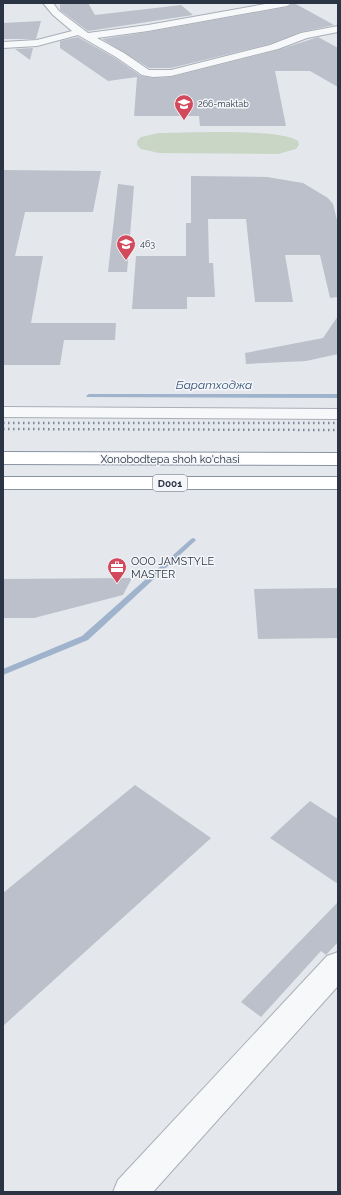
<svg xmlns="http://www.w3.org/2000/svg" width="341" height="1195" viewBox="0 0 341 1195" font-family="Raleway,sans-serif">
  <rect width="100%" height="100%" fill="#e4e7ec"/>
  <path fill="#c9d6c5" d="M159 133C187 133 280 128 298 141L299 145 296 149 278 154 159 153 141 149 137 145V141L141 137Z"/>
  <g fill="none" stroke-linecap="round" stroke-linejoin="round">
    <g fill="#9fb4cc" fill-rule="evenodd">
      <polygon points="89,394 338,394 338,398 87,397 86,396"/>
      <polygon points="193,538 195,539 196,540 195,541 88,640 3,675 3,669 82,636 191,539"/>
    </g>
  </g>
  <g fill="#bbc0ca">
    <polygon points="60,3 88,3 95,15 181,5 193,15 88,31 60,10"/>
    <polygon points="294,3 334,25 301,32 270,44 171,68 149,68 102,39 148,32 287,7"/>
    <polygon points="41,21 36,39 3,39 3,23"/>
    <polygon points="78,37 115,58 141,76 153,78 171,77 278,50 318,37 338,48 338,87 310,71 275,71 286,126 200,126 199,116 134,116 137,77 108,81 60,48 60,41"/>
    <polygon points="33,48 30,60 15,49"/>
    <polygon points="3,170 101,171 93,212 25,212 15,256 43,256 31,323 116,323 115,340 64,340 60,365 3,365"/>
    <polygon points="191,176 267,177 303,183 328,198 333,204 338,224 338,297 330,298 320,255 285,255 293,302 255,302 246,219 208,219 209,263 213,263 215,297 187,297 187,309 132,309 136,256 186,256 186,223 191,223"/>
    <polygon points="118,184 134,186 127,272 108,272"/>
    <polygon points="338,316 338,354 306,361 246,364 245,353 323,338"/>
    <polygon points="132,578 123,595 34,618 3,618 3,579"/>
    <polygon points="338,588 338,638 258,639 254,589"/>
    <polygon points="135,785 211,838 3,1026 3,893"/>
    <polygon points="310,801 338,819 338,884 270,838"/>
    <polygon points="338,902 338,942 326,955 321,951 261,1017 241,1002"/>
  </g>
  <g fill="none" stroke-linecap="round" stroke-linejoin="round">
    <defs>
      <g id="minor">
        <polygon points="43,3 53,3 59,11 88,33 148,25 271,3 292,3 287,6 148,31 97,38 124,53 149,70 171,70 270,45 301,33 338,26 338,32 307,38 278,49 171,76 153,77 142,75 116,57 78,35 37,46 3,48 3,42 37,40 72,31 53,15"/>
        <polygon points="3,407 338,409 338,419 3,417"/>
        <polygon points="338,952 338,986 153,1192 113,1192 118,1180 327,956"/>
      </g>
      <g id="trunk">
        <polygon points="3,452 338,453 338,465 3,464"/>
        <rect x="3" y="477" width="335" height="12"/>
      </g>
    </defs>
    <use href="#minor" stroke="#a9aeb7" stroke-width="2"/>
    <use href="#trunk" stroke="#8b94a3" stroke-width="2"/>
    <use href="#minor" fill="#f7f8fa" fill-rule="evenodd"/>
    <use href="#trunk" fill="#fff" fill-rule="evenodd"/>
    <g stroke="#7d8696" stroke-width="2.5" stroke-dasharray="1.5 3.5" stroke-linecap="butt">
      <polyline points="3,423 338,423"/>
      <polyline points="3,429 338,430"/>
    </g>
  </g>
  <defs>
    <symbol id="school-pin" viewBox="-11 -11 22 30"><path d="M0 17L-7.5 6A9.5 9.5 0 1 1 7.5 6Z" fill="#d1495b" stroke="#f4f6f9"/><path d="M0-5L7-2L0 1L-7-2ZM-4 1L0 2.5L4 1V4Q0 6-4 4Z" fill="#fff"/></symbol>
    <symbol id="office-pin" viewBox="-11 -11 22 30"><path d="M0 17L-7.5 6A9.5 9.5 0 1 1 7.5 6Z" fill="#d1495b" stroke="#f4f6f9"/><path d="M-6-3h4V-5.5h4V-3h4V5H-6ZM-1-4.5V-3h2v-1.5ZM-6 0V1H6V0Z" fill="#fff"/></symbol>
  </defs>
  <g fill-rule="evenodd">
    <use href="#school-pin" x="173" y="93" width="22" height="30"/>
    <use href="#school-pin" x="115" y="233" width="22" height="30"/>
    <use href="#office-pin" x="106" y="556" width="22" height="30"/>
  </g>
  <g text-anchor="middle" dominant-baseline="central" stroke-width="3" stroke-linejoin="round" paint-order="stroke">
    <g font-size="9" fill="#2b3445" stroke="#f4f6f9" text-anchor="start">
      <text x="198" y="104">266-maktab</text>
      <text x="140" y="244">463</text>
    </g>
    <rect fill="#f4f6f9" stroke="#676e7b" stroke-width="1" x="153" y="475" width="34" height="16" rx="3"/>
    <g font-size="10" font-weight="bold" fill="#2b3445">
      <text x="170" y="483">D001</text>
    </g>
    <g font-size="11" fill="#2b3445" stroke="#f4f6f9">
      <text x="170" y="459">Xonobodtepa shoh ko'chasi</text>
    </g>
    <g font-size="11" fill="#2b3445" stroke="#f4f6f9" text-anchor="start">
      <text x="131" y="561">OOO JAMSTYLE<tspan x="131" dy="13">MASTER</tspan></text>
    </g>
    <g font-size="12" font-style="italic" fill="#34527a" stroke="#f4f6f9">
      <text x="214" y="385">Баратходжа</text>
    </g>
  </g>
  <rect width="341" height="1195" fill="none" stroke="#2b3445" stroke-width="8"/>
</svg>
